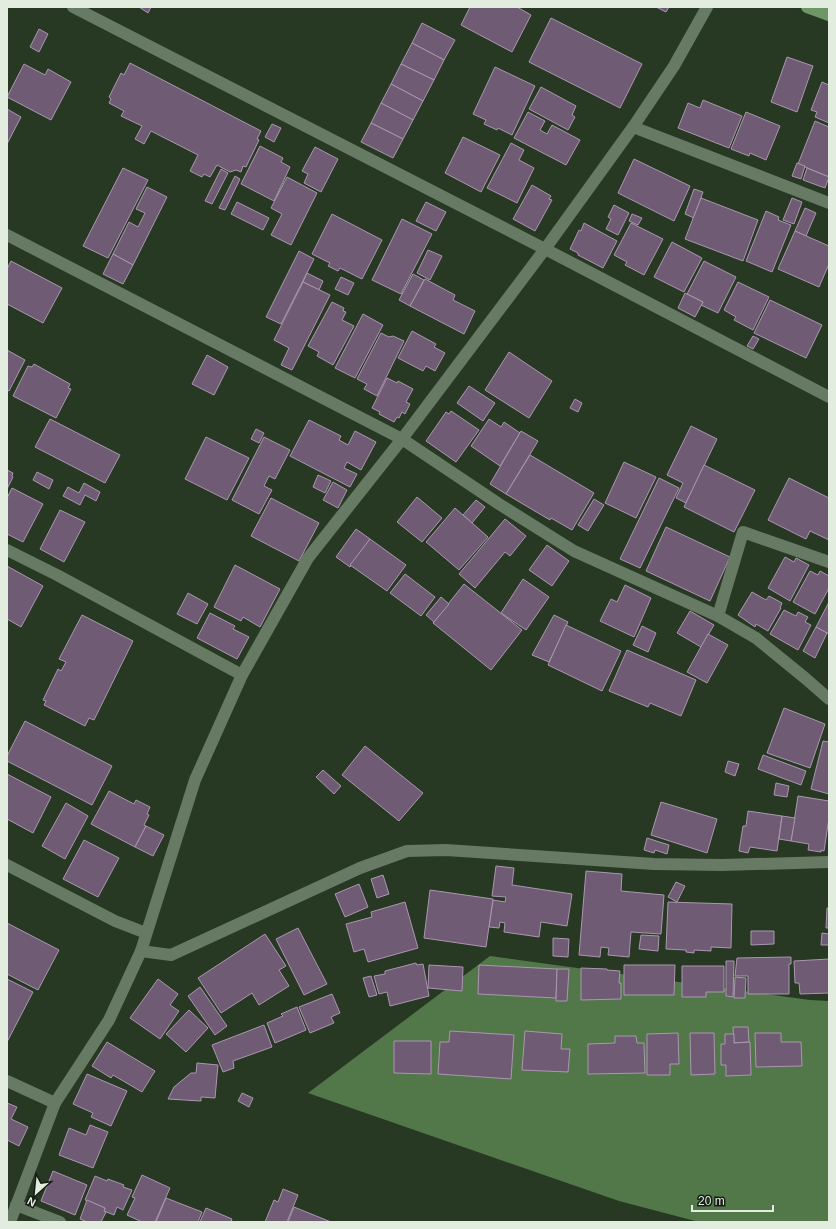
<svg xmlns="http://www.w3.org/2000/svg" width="836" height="1229" viewBox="0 0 836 1229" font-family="Arial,sans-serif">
  <rect width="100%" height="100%" fill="#273823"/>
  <polygon fill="#52784a" points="490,956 810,1000 829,1001 829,1222 699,1222 619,1201 308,1093"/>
  <g fill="#6f5c74" stroke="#ab97b0">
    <polygon points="139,7 151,7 148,13"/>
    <polygon points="470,7 517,7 531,15 512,52 461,25"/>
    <polygon points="656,7 669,7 666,12"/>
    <polygon points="551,18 642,64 620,108 529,62"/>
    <polygon points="422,23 455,40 444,60 412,43"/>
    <polygon points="39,29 48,34 39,52 30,47"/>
    <polygon points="412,43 444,60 434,80 401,64"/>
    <polygon points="787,57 813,66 797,112 771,102"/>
    <polygon points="130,63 261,131 257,139 259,140 246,167 243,166 241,172 236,170 230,172 217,165 210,177 204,174 202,177 190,171 198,155 151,131 144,144 135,139 142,126 121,116 124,111 109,103 111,99 109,97 121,73 124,75"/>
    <polygon points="24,64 45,75 48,69 71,82 51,120 7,97"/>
    <polygon points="401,64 434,80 423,101 391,84"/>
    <polygon points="495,67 535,86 512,135 498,128 497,130 484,124 486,120 473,114"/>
    <polygon points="822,82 829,85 829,123 815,117 817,112 811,110"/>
    <polygon points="391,84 423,101 413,120 381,103"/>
    <polygon points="541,87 576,106 572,115 575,117 568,130 529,109"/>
    <polygon points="703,100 742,116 729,148 678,128 688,103 700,108"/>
    <polygon points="381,103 413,120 403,139 371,123"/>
    <polygon points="7,109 21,117 7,144"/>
    <polygon points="528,112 545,121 540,130 547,134 552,125 580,140 566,165 514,138"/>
    <polygon points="746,112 780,126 766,160 750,153 749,156 731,149"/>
    <polygon points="815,121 829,127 829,177 798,164"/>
    <polygon points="371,123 403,139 393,158 361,142"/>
    <polygon points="272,124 281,128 274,142 265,137"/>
    <polygon points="463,137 500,155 481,192 445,173"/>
    <polygon points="511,143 524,150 519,160 534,168 517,203 487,188"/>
    <polygon points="260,146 283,158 281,162 290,167 274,201 241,184"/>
    <polygon points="315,147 338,159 321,192 304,183 308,174 302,171"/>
    <polygon points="634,159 690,186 674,221 618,193"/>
    <polygon points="797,163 805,166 801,179 792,176"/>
    <polygon points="123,168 148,180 108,258 83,246"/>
    <polygon points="807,168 829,177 825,188 803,180"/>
    <polygon points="221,169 228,173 212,204 205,201"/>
    <polygon points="235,176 240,179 225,210 219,208"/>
    <polygon points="287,177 317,193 291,245 271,235 282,214 271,208"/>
    <polygon points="532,185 551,196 549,199 552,200 535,231 513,219"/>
    <polygon points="147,187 167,197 133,265 113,254 129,222 138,227 145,213 136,209"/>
    <polygon points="694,189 703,192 694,218 685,214"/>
    <polygon points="701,198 758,220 743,261 685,239"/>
    <polygon points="792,198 802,202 794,224 783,220"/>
    <polygon points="237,202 269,218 263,230 231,214"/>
    <polygon points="426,202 446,212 436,231 416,221"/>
    <polygon points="614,205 629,213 618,235 606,229 611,219 608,217"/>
    <polygon points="805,208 816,213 806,236 795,231"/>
    <polygon points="766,211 779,217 778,220 791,225 772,272 746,261"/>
    <polygon points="332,214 382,240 362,279 340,268 338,271 328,266 330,263 312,254"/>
    <polygon points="632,214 642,218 638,225 629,221"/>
    <polygon points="402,219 432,234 401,294 372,280"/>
    <polygon points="584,223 617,241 603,268 578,255 578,253 570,249 579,230 581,231"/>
    <polygon points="631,223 663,239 644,275 625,265 627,262 614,255"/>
    <polygon points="795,231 829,246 829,264 819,287 778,269"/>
    <polygon points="672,242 702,258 684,292 654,277"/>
    <polygon points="428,250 442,256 430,280 417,273"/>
    <polygon points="299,251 314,259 281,324 266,317"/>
    <polygon points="113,254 133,265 123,284 103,274"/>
    <polygon points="11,261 62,288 43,323 7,304 7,269"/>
    <polygon points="704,261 736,277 718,313 701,305 703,302 687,294"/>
    <polygon points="307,273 323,281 319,290 303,282"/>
    <polygon points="413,274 424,280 410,306 399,300"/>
    <polygon points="341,277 354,283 348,295 335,289"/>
    <polygon points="425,279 455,295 453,300 475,311 464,334 410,306"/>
    <polygon points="303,282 330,295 292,370 281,365 289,348 274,340"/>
    <polygon points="738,282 769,297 753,330 734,320 736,317 724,310"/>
    <polygon points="685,293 703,302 695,317 678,308"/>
    <polygon points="770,300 822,325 806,358 754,333"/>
    <polygon points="332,302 344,308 343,311 346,312 342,320 354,326 333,365 317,356 319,352 308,346"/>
    <polygon points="363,314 383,325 355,378 335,368"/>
    <polygon points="412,331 436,344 434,347 445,353 435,371 426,366 423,371 398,358"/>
    <polygon points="381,333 389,337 393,336 404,341 377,396 364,389 367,384 357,379"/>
    <polygon points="753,336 759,339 753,349 747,346"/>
    <polygon points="7,350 25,360 9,391 7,390"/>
    <polygon points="509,352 552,381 529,418 485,390"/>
    <polygon points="207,355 228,367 214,395 192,384"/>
    <polygon points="34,364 70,384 68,388 71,389 56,418 13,396 28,366 32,367"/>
    <polygon points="387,378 397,383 398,381 413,389 406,402 410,404 405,414 402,412 399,418 397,417 394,422 379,414 380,412 372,408"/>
    <polygon points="469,386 495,403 483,421 457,403"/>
    <polygon points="575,399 582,403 578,412 570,408"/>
    <polygon points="451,411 479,430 456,462 426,441 446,412 449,414"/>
    <polygon points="50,419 120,455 105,483 35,447"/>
    <polygon points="489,419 501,427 504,422 520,433 500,466 471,446"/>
    <polygon points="309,420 341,436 339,440 348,445 355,431 376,442 361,470 347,462 344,468 357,474 350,487 290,456"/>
    <polygon points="691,426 717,439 686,503 676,498 683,483 667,475"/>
    <polygon points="256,429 264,433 259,443 251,439"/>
    <polygon points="521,431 538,441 506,494 490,484"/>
    <polygon points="206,437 249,458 227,500 185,479"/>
    <polygon points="264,437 290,450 275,479 269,476 264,486 272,490 259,514 232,500"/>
    <polygon points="530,455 594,493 572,530 551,518 550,520 506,494"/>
    <polygon points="624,462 656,477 636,518 605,503"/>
    <polygon points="704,465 755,490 734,532 684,507"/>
    <polygon points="7,470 13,473 12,476 13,477 7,489"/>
    <polygon points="37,472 53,480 49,489 33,480"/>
    <polygon points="318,475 331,481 325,493 313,487"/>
    <polygon points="659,478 679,488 640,568 620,559"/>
    <polygon points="789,478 829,498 829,540 810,531 806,539 768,520"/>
    <polygon points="333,482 347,490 338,508 323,500"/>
    <polygon points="84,483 100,492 96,501 85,495 80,505 63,496 68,487 79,493"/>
    <polygon points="12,488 43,504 23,542 7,534 7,498"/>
    <polygon points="417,497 442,518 422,542 397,522"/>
    <polygon points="271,498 319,523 299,561 251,536"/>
    <polygon points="594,499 604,505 588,531 578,525"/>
    <polygon points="476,500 485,507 472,523 463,515"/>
    <polygon points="455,508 488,537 459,570 426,542"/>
    <polygon points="60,510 85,522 64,562 40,549"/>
    <polygon points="505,519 526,536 510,556 505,552 475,588 459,574"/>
    <polygon points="666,527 730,557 710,601 646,571"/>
    <polygon points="356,529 370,539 350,567 336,557"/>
    <polygon points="370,539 406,565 387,591 350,565"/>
    <polygon points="547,545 569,561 552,586 529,570"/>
    <polygon points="785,557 794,562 796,558 809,565 790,601 768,588"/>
    <polygon points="235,565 280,589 260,627 243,617 241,621 214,607"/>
    <polygon points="7,566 43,586 21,627 7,619"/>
    <polygon points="810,571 818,575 820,571 829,576 829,588 815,614 793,602"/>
    <polygon points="405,574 435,597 421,616 390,593"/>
    <polygon points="523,579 549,597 526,630 501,613"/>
    <polygon points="464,584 522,630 491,670 433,623"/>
    <polygon points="625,585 651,598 634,637 600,621 611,599 617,602"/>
    <polygon points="752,592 766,600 769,596 782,603 780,608 781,608 768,631 756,624 755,627 738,615"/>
    <polygon points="188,593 208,604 197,624 177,614"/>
    <polygon points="441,597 449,604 434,622 426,615"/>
    <polygon points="829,602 829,634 816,627"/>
    <polygon points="784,610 796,616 798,612 808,617 805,622 811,625 798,650 770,634"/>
    <polygon points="690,611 714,625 701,647 677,633"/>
    <polygon points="210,613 235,626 233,629 249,637 237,659 197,638"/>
    <polygon points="82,615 133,641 94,720 89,718 85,726 44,705 46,701 43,700 58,669 61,671 66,662 59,659"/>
    <polygon points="554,615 568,622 549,662 532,655"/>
    <polygon points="566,625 621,651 602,691 548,665"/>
    <polygon points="642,626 656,633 648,652 633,645"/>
    <polygon points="816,627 827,633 815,658 803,651"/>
    <polygon points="708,634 728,645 707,683 687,672"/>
    <polygon points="627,650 696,680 681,716 650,703 648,707 609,691"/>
    <polygon points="784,708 825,724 810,768 767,753"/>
    <polygon points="25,721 112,766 92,805 7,761 7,756"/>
    <polygon points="823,741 829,742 829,794 811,789"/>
    <polygon points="365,746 423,793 399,821 342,775"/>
    <polygon points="763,755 806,771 801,785 758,769"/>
    <polygon points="728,761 739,764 735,776 725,772"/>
    <polygon points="323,770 341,786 334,794 316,777"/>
    <polygon points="7,774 51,797 33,833 7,819"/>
    <polygon points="776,783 789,786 787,797 774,795"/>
    <polygon points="109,791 134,804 136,800 150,807 147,814 149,815 144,825 146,826 135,847 91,824"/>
    <polygon points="798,796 829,801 829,818 824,851 821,850 821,852 808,850 809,844 791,841"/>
    <polygon points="661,802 717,819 707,853 651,835"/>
    <polygon points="66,803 88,816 65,859 42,846"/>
    <polygon points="748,811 782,816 777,851 750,847 748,853 739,851 743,826 746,826"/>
    <polygon points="782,816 795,818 791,841 779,839"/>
    <polygon points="146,826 164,835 153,856 135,847"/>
    <polygon points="647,838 669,845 667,854 655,850 654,853 644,850"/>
    <polygon points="84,840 119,858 98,897 63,879"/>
    <polygon points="496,866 514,868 512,885 572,894 567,926 541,922 539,937 504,932 505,923 500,922 499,928 489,927 493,900 505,902 506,897 492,896"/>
    <polygon points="586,871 622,874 621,891 664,895 661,934 631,932 629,957 608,955 609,948 601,947 600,957 579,955"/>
    <polygon points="383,875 389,894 377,898 371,879"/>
    <polygon points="676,882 685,886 677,902 668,897"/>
    <polygon points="359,884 368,907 345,917 335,894"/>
    <polygon points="430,890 493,899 486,947 424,938"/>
    <polygon points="405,902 418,948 368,962 364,949 354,952 346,924 372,917 371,912"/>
    <polygon points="668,902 732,904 731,948 711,947 711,951 694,950 694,953 686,952 686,950 666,949"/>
    <polygon points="827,908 829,908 829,928 826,928"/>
    <polygon points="7,923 59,950 38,990 7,974"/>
    <polygon points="298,928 327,984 304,995 276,939"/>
    <polygon points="751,931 774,931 774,944 751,945"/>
    <polygon points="822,933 829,934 829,945 821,945"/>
    <polygon points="265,934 286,966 279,970 289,986 259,1005 252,993 221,1013 198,978"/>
    <polygon points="641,935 659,936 658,951 639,949"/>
    <polygon points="553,938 569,939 568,957 553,956"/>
    <polygon points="791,957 791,964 789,964 789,994 748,994 748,976 735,976 737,958"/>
    <polygon points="829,959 829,993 800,994 799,983 795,983 794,961"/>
    <polygon points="726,961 734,961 733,997 726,996"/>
    <polygon points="416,963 417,965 423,964 429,996 390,1006 387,992 379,994 374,976 385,974 385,971"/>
    <polygon points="429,965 463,967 462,991 428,988"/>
    <polygon points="479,965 557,969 556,998 478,994"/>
    <polygon points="624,965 675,965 674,995 624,995"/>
    <polygon points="682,966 724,966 724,992 706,992 706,997 682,997"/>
    <polygon points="581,968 607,969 607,970 620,971 619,983 621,983 621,999 581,1000"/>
    <polygon points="557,969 569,969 567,1001 556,1001"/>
    <polygon points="371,976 377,995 369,997 363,978"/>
    <polygon points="735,977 746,978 745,998 734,998"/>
    <polygon points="7,979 33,992 7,1042"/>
    <polygon points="158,979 178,994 170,1005 179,1011 160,1039 130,1018"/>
    <polygon points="200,987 227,1026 215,1035 188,996"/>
    <polygon points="332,994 340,1013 331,1017 334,1023 310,1033 299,1007"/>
    <polygon points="297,1007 306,1030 275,1043 267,1023 283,1016 281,1014"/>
    <polygon points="189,1010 208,1028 186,1052 166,1034"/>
    <polygon points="264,1025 272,1047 233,1061 234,1068 223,1072 212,1045"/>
    <polygon points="733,1027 748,1027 749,1042 734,1043"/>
    <polygon points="450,1031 514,1035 511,1079 438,1074 440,1042 449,1042"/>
    <polygon points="525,1031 562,1034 561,1049 570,1049 568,1072 522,1070"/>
    <polygon points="678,1033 679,1064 670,1064 670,1075 647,1075 647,1034"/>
    <polygon points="690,1033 714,1033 715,1074 691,1075"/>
    <polygon points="755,1033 781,1033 781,1042 801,1042 802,1066 756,1067"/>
    <polygon points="725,1034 734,1034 734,1043 750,1042 751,1075 726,1076 726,1065 721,1065 721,1044 725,1044"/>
    <polygon points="615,1036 636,1036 637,1043 644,1043 645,1073 588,1074 588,1044 615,1043"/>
    <polygon points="394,1041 431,1041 431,1074 394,1073"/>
    <polygon points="107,1042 155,1071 142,1092 113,1075 111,1078 92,1066"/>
    <polygon points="197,1063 218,1065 215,1098 201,1097 201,1101 168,1099 174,1087 191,1073 196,1073"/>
    <polygon points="87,1074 127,1091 111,1126 91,1117 93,1113 73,1104"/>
    <polygon points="242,1093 253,1098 249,1107 238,1101"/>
    <polygon points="7,1103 17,1107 11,1119 28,1127 19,1146 7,1140"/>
    <polygon points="90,1125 108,1132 93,1168 59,1155 69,1128 86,1135"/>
    <polygon points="53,1171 87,1185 75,1215 41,1201"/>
    <polygon points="142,1175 170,1188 155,1222 142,1222 127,1215 135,1198 132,1197"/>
    <polygon points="95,1176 107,1181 108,1179 124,1185 123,1187 132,1190 123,1210 117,1207 114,1215 104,1211 105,1208 85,1200"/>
    <polygon points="283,1189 298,1195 287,1222 265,1222 274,1200 278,1202"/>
    <polygon points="166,1198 202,1212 198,1222 156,1222"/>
    <polygon points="87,1200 105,1208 104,1211 106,1212 101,1222 87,1222 80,1219"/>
    <polygon points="294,1207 331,1222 288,1222"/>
    <polygon points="206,1208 232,1219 231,1222 200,1222"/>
  </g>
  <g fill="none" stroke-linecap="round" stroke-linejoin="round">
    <g stroke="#677a63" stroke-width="12">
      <polyline points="73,7 545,249 829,397"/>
      <polyline points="633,127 829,203"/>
      <polyline points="7,235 402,439 499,504 574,551 718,616 756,638 805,678 829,699"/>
      <polyline points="7,550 57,575 242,675"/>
      <polyline points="718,616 743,532 829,562"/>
      <polyline points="7,865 115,921 146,933"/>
      <polyline points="141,951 171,955 360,868 407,851 446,850 654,864 722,865 829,862"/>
      <polyline points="7,1081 55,1103"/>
      <polyline points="16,1205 60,1222"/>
      <polyline points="10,1222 55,1103 109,1020 141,951 195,780 242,675 308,558 402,439 545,249 633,127 674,66 707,7"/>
    </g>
    <polyline stroke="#6f9667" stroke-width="12" points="807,7 829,15"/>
  </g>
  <rect width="836" height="1229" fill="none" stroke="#e2ede0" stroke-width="16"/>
  <g transform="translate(36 1193) rotate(207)" stroke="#151d14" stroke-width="3" paint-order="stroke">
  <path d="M0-3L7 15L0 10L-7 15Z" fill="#e2ede0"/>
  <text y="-6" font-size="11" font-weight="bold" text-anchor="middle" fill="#e2ede0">N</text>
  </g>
  <path d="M692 1205v6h81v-6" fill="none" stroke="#e2ede0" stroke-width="2"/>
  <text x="698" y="1205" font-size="12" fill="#e2ede0" stroke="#151d14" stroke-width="3" paint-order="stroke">20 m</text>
</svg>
